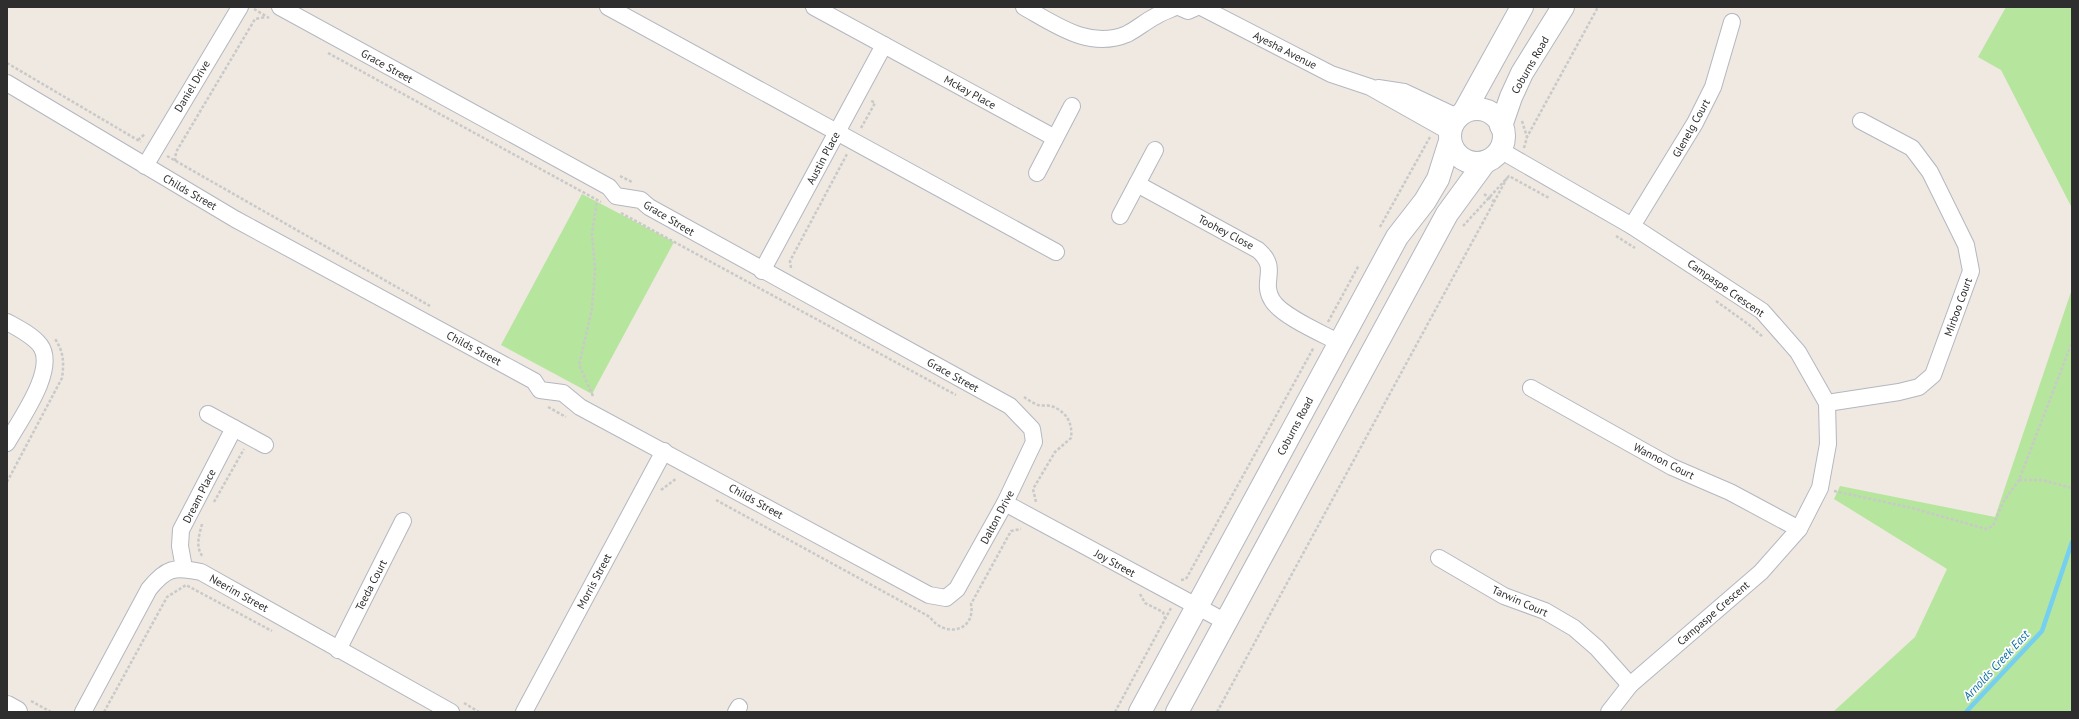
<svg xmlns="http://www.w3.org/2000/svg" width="2079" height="719" viewBox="0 0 2079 719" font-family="'PT Sans',sans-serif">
  <rect width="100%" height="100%" fill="#efe9e1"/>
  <g fill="#b6e59e">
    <polygon points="2006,7 2072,7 2072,208 2001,70 1978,57"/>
    <polygon points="582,194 674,242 592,394 501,345"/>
    <polygon points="2072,289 2072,712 1833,712 1915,637 1947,569 1834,499 1840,486 1995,517"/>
  </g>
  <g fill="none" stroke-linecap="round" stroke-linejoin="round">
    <polyline stroke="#75cff0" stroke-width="4.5" points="1966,712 2042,631 2072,542"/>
    <defs>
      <g id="street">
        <polyline points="608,7 1056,252"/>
        <polyline points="814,7 1055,138"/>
        <path d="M1024 7C1056 25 1090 50 1127 34 1137 29 1146 21 1156 16 1162 12 1169 10 1176 7"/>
        <polyline points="1179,7 1188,11 1197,7"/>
        <polyline points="1201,7 1331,74 1370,87 1450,132"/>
        <polyline points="7,83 235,219 534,381 540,390 563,393 580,407 929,595 946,598 957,589 1005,503 1034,442 1032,429 1010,406 649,207 641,200 616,196 609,187 280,7"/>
        <polyline points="1378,88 1404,92 1457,117"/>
        <polyline points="1500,150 1632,226 1762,311 1798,352 1827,403 1828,444 1820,488 1799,529 1761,572 1630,685 1609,712"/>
        <polyline points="145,166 240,7"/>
        <polyline points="1037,173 1072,106"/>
        <path d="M1137 184 1258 250C1280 269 1260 280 1272 300 1281 316 1323 334 1340 343"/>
        <polyline points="1120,216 1155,150"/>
        <polyline points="1632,226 1695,123 1713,87 1732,22"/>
        <polyline points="762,271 884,45"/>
        <path d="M7 322C18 328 32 335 40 345 58 369 19 421 7 443"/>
        <polyline points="1531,388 1672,467 1730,492 1799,529"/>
        <polyline points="1827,403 1899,392 1919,387 1933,375 1971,271 1966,245 1930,172 1912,148 1861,121"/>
        <polyline points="208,414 265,445"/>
        <polyline points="1005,503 1226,622"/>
        <polyline points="1439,558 1504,596 1545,611 1574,628 1597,648 1630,685"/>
        <polyline points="184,568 180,546 181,530 234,428"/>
        <polyline points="338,650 403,521"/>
        <path d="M83 712 149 589C166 568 174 566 201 572L451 712"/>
        <polyline points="524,712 664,451"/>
        <polyline points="736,712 739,707"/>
      </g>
      <g id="secondary">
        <circle cx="1477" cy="136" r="27"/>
        <polyline points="1464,112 1522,7"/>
        <polyline points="1501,126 1511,97 1522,73 1563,7"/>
        <polyline points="7,707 16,712"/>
        <polyline points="1140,712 1397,237 1425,201 1438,179 1450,141"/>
        <polyline points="1177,712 1447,214 1485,162"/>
      </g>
    </defs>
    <use href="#street" stroke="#b4b7c1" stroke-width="18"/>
    <use href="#secondary" stroke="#b4b7c1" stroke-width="24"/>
    <g stroke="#c9c9c9" stroke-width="2.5" stroke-dasharray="3 2" stroke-linecap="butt">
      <polyline points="254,9 269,18"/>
      <polyline points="328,53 601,202"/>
      <polyline points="7,63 141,142"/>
      <polyline points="1522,121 1527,137"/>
      <polyline points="861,128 875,103 870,100"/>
      <polyline points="138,140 145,134"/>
      <polyline points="1524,148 1527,137 1598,7"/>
      <polyline points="167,156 430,306"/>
      <polyline points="175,161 176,152 255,19 266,17"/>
      <polyline points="620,176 632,182"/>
      <polyline points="1484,194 1495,202"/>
      <polyline points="621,213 956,395"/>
      <polyline points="1463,226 1509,176 1549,198"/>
      <polyline points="1380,227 1430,137"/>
      <polyline points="1616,236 1635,248"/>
      <polyline points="791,268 790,261 847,154"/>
      <polyline points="1716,301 1748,324 1763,337"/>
      <polyline points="1328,322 1359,265"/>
      <polyline points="593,396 579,365 592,309 595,270 592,233 597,200"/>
      <path d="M1024 397C1028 400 1033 403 1038 405 1042 406 1047 405 1051 406 1066 411 1073 423 1071 438L1055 452 1033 489 1036 502"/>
      <polyline points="548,407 566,417"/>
      <polyline points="2019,480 2042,480 2072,488"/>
      <path d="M7 482 62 378C64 363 64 352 55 339"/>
      <polyline points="661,490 677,478"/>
      <polyline points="1834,491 1912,508 1986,529 1993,526 2003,502 2019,480 2072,342"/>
      <path d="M716 500 930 617C944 638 976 632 971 604L1011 531 1021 529"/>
      <polyline points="214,502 244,449"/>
      <path d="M202 524C199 536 195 547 203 557"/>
      <polyline points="1186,579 1314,347"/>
      <polyline points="1181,580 1186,579"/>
      <polyline points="1140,594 1145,603 1163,612 1165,619"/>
      <polyline points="31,701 51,712"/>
      <polyline points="464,703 479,712"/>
      <polyline points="104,712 167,597 186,585 272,631"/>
      <polyline points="1115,712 1171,608"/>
      <polyline points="1217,712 1507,178"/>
    </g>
    <use href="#street" stroke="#fff" stroke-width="16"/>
    <use href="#secondary" stroke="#fff" stroke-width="22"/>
  </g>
  <g text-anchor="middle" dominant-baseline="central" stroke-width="3.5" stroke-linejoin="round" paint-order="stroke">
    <g font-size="11" fill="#2e2e2e" stroke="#fff">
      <text transform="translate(1285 50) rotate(27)">Ayesha Avenue</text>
      <text transform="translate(1530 65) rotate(-60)">Coburns Road</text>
      <text transform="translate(387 66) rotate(29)">Grace Street</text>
      <text transform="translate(192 86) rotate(-59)">Daniel Drive</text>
      <text transform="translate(970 92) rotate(29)">Mckay Place</text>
      <text transform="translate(1691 128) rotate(-61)">Glenelg Court</text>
      <text transform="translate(823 158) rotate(-62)">Austin Place</text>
      <text transform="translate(190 192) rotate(30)">Childs Street</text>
      <text transform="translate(669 218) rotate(31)">Grace Street</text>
      <text transform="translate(1226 232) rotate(28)">Toohey Close</text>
      <text transform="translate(1726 288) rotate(35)">Campaspe Crescent</text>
      <text transform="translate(1958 307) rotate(-70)">Mirboo Court</text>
      <text transform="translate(474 348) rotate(28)">Childs Street</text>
      <text transform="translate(953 375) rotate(29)">Grace Street</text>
      <text transform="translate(1295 426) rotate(-62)">Coburns Road</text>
      <text transform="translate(1664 461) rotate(27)">Wannon Court</text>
      <text transform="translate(199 496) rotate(-63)">Dream Place</text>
      <text transform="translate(756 501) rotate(29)">Childs Street</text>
      <text transform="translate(997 517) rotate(-62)">Dalton Drive</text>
      <text transform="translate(1115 563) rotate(29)">Joy Street</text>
      <text transform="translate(594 581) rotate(-62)">Morris Street</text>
      <text transform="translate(371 585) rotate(-63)">Teeda Court</text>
      <text transform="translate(239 593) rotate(29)">Neerim Street</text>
      <text transform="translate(1520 601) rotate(24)">Tarwin Court</text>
      <text transform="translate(1713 613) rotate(-41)">Campaspe Crescent</text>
    </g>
    <g font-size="12" font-style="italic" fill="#0d6fa3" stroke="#fff">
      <text transform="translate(1996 665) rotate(-47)">Arnolds Creek East</text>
    </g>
  </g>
  <rect width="2079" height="719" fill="none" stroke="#2e2e2e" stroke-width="16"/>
</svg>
